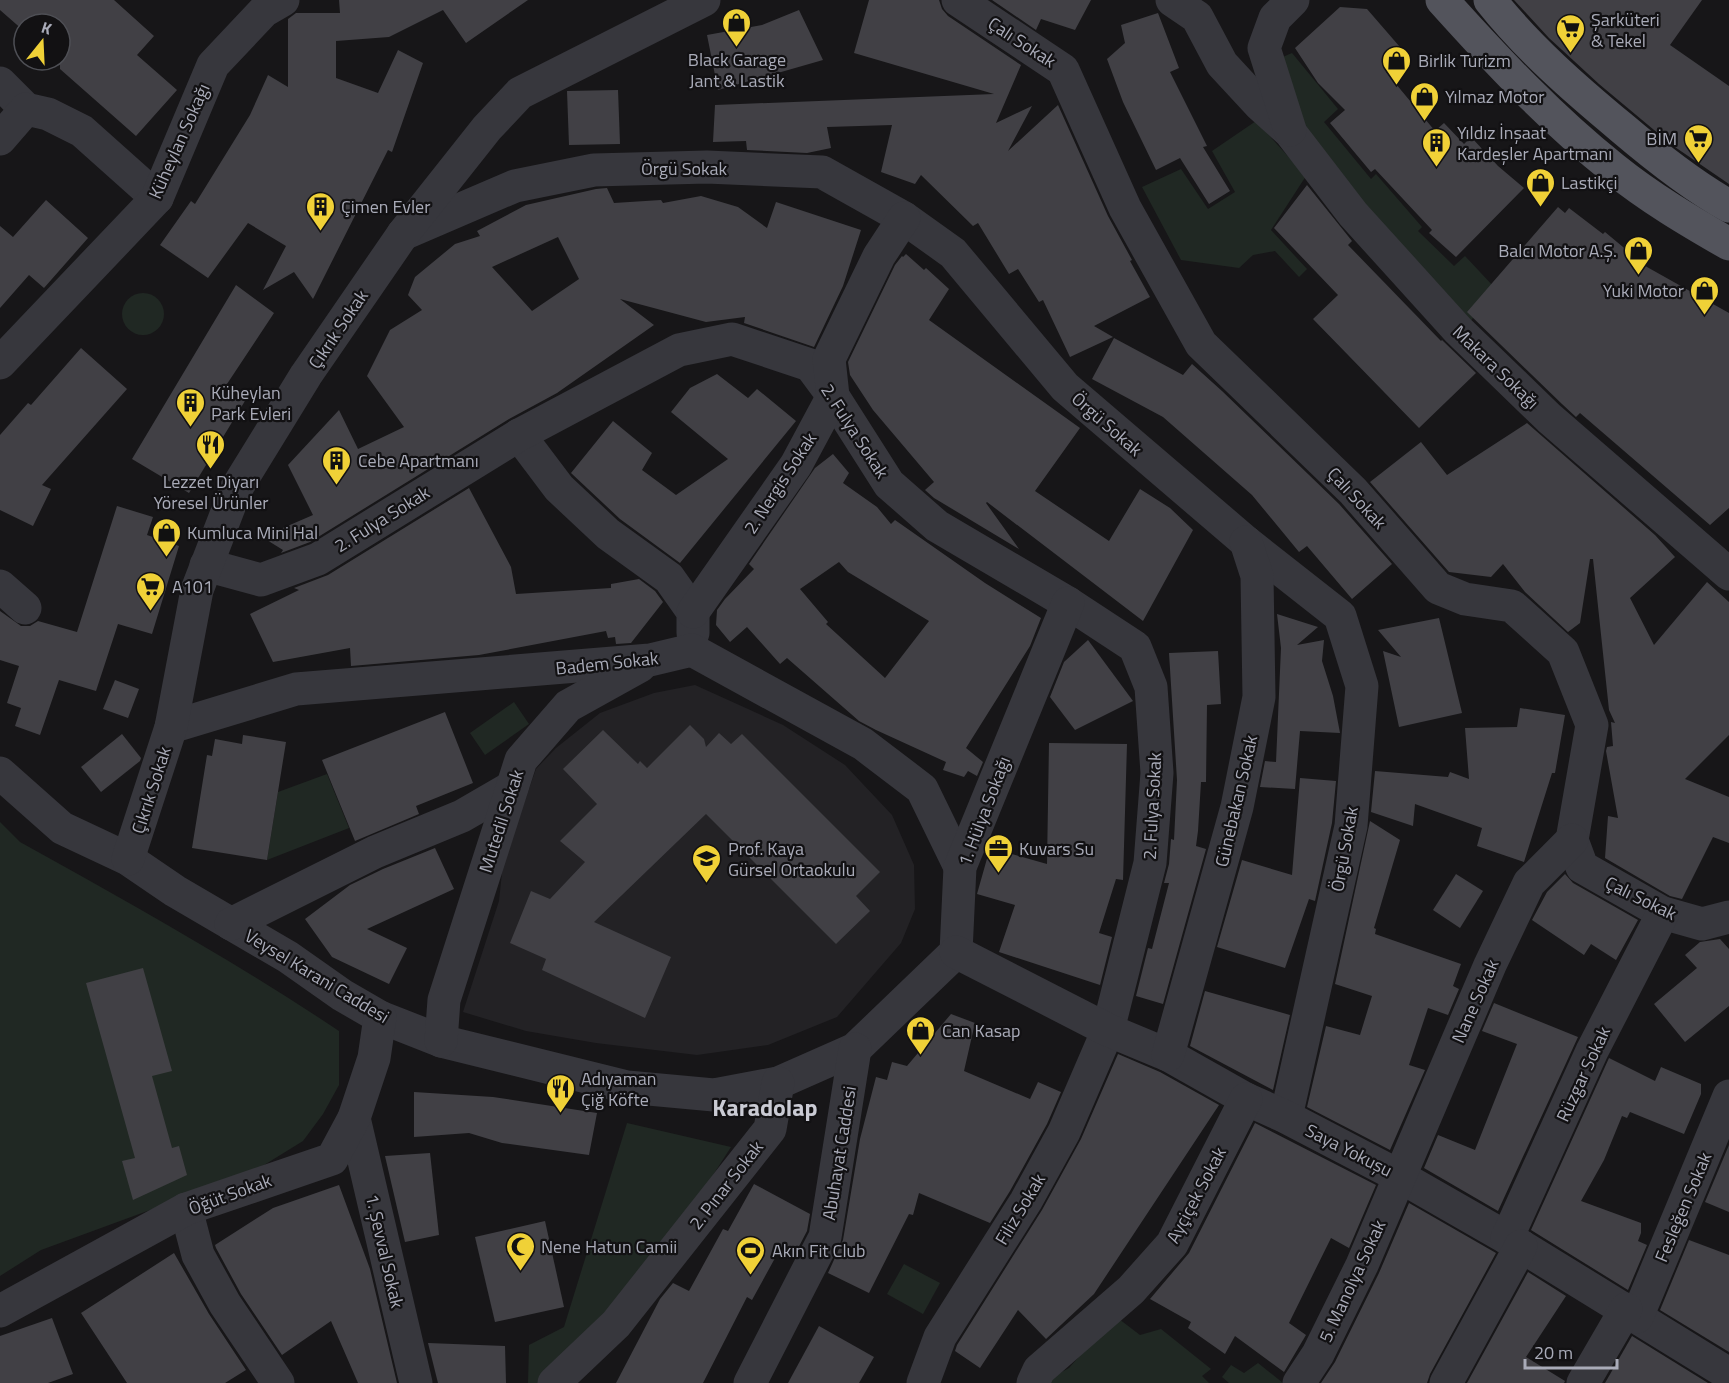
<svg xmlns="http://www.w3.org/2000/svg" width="1729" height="1383" viewBox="0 0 1729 1383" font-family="'Titillium Web',sans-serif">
  <rect width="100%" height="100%" fill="#171618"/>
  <polygon fill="#232225" points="695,685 783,725 845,765 892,815 914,865 915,909 901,943 837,1017 768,1045 697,1055 596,1043 526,1031 463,1012 499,901 503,863 536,769 556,748 600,713 654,693"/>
  <g fill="#202823">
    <polygon points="1292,53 1338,109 1324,122 1371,179 1376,174 1422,227 1418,231 1454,266 1465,256 1494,287 1464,331 1315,159 1278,59"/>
    <polygon points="1256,121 1306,176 1271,230 1307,269 1299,277 1275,251 1253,255 1239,268 1181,260 1142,187 1181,169 1208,209 1235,192 1212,151"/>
    <circle cx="143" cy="314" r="21"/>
    <polygon points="514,702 529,724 485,755 470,733"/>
    <polygon points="327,774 349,828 267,860 278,792"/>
    <path d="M0 822 20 842C128 902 236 962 339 1031V1085L323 1114 303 1141 251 1173 41 1250 0 1276Z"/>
    <polygon points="627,1123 731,1147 666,1248 539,1383 528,1383 529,1345 564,1327"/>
    <polygon points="904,1264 940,1283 923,1314 887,1294"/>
    <polygon points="1115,1316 1140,1335 1161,1329 1211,1369 1202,1376 1209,1383 1041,1383 1069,1368"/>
    <polygon points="1258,1363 1283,1383 1229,1383 1222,1377 1231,1365 1244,1373"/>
  </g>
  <g fill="#414045" fill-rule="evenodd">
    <polygon points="0,0 114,0 154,36 137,55 177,90 136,136 60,69 60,63 57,60 60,60 60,24 24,24 24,31 0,10"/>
    <polygon points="339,0 528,0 466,43 443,10 389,37 336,41 336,78 378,93 398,50 423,63 392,152 388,150 313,299 294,272 263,290 286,246 248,223 208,278 160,245 191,201 195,204 250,115 268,75 288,87 288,19 296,13 340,13"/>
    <polygon points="869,0 939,0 942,9 948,16 1021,65 996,123 1032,106 1008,151 1058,105 1108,216 1132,260 1130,261 1150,297 1094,326 1113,337 1070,357 1043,300 1039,302 1018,269 1009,274 978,223 973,226 921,175 915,184 881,172 892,125 827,127 831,148 807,153 747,150 746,141 713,142 715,105 994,94 854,53"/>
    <polygon points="992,0 1091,0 1075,30 1041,19 1036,30"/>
    <polygon points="1514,0 1702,0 1670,45 1729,86 1729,184 1672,145 1599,84 1549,38"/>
    <polygon points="1340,7 1367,9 1406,54 1386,72 1435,131 1444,123 1464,144 1471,137 1498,166 1524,188 1456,257 1429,233 1432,230 1375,169 1371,172 1330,123 1345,110 1318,83 1295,48"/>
    <polygon points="799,10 823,60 718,90 707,35 762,25"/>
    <polygon points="1158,13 1179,68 1170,72 1207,146 1203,147 1230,191 1209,204 1180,158 1156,170 1123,102 1107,59 1125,43 1121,25"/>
    <polygon points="618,90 620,144 569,145 567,91"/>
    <polygon points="1307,185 1352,241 1348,245 1441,341 1442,340 1476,373 1419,428 1313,319 1338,295 1274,228"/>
    <path d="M607 188 614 203 661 200 663 203 701 196 738 207 767 228 776 202 861 230 843 286 814 347 744 323 745 317 706 322 620 299 654 325 557 393 509 419 310 542 281 553 283 550 262 537 313 515 288 465 339 410 358 449 404 427 367 376 390 330 422 310 408 295 415 277 455 244 480 236 477 231 526 205 596 189ZM558 237 579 279 532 311 492 267Z"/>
    <polygon points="46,200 88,238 44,288 29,275 0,308 0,226 13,237"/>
    <polygon points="1558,207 1565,213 1569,208 1603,234 1605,232 1647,267 1729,313 1729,508 1710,525 1580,413 1576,417 1562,404 1467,312"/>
    <polygon points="906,254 924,270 926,268 949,289 929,320 1080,428 1035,491 1109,541 1140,489 1170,508 1193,530 1143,621 987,502 986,503 1019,549 934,498 925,490 934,482 873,410 850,375 848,362 895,265 902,256 903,257"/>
    <polygon points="236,285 274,313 227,384 248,396 189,493 132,459"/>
    <polygon points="1114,338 1183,375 1192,364 1222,391 1339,504 1392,564 1352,599 1307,546 1299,552 1252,495 1163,417 1092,379"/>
    <polygon points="81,348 127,389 42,485 51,489 33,526 0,510 0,435 28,403 31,405"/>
    <polygon points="717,374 748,398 757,389 796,421 680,563 620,519 571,473 613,421 652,453 642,470 676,495 728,459 671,412 690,388"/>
    <polygon points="1527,423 1655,535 1675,557 1630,598 1654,645 1707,582 1729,602 1729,735 1685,779 1729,797 1729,843 1713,837 1682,899 1670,896 1605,858 1608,816 1618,818 1606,751 1607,747 1613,746 1611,722 1615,723 1609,710 1593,559 1590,559 1580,623 1568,632 1525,592 1503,564 1491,577 1449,572 1370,482 1421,442 1447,475"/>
    <path d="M833 454 849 473 843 483 877 507 891 524 895 520 985 583 1041 618 1030 646 966 748 983 762 977 776 968 771 964 777 943 770 946 762 876 730 859 721 787 658 780 664 747 627 730 642 716 625 717 610 725 599 754 569 749 564 815 468ZM839 562 848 572 929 621 885 678 826 624 828 622 800 589Z"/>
    <polygon points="469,488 511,567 516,594 611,588 611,584 639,579 655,591 663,602 631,643 616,644 615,637 608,638 606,631 479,655 351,666 350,648 273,662 250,614 299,590 294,588 328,575"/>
    <polygon points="117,506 153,517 147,535 179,546 152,634 118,624 96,691 59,680 40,735 15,726 21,708 7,703 19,666 0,660 0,611 21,626 30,626 38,621 77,632"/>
    <polygon points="1277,614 1318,627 1297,645 1324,640 1322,661 1333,696 1340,733 1300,731 1295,789 1260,787 1265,761 1276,762 1281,648"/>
    <polygon points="1439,618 1462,713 1399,727 1383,651 1401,657 1378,630"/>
    <polygon points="1088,640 1133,701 1075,730 1050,697 1064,662"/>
    <polygon points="1218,651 1221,704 1207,705 1206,782 1201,782 1198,831 1196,846 1206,849 1163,1004 1136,996 1148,948 1152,949 1169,883 1164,883 1169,864 1171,839 1174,840 1177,780 1169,653"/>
    <polygon points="115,680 139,689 128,718 103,709"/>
    <polygon points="1520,708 1565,715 1555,773 1552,773 1524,862 1477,846 1482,828 1415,804 1413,826 1371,812 1375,771 1448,777 1450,772 1469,779 1465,728 1517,727"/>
    <polygon points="445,712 473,783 416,806 419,814 355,841 322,760"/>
    <polygon points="690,725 704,739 706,747 719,733 731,744 742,734 880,872 856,896 870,911 836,944 706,814 594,922 671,957 645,1018 542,970 546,959 510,943 531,891 550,899 585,862 560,841 597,804 563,769 603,730 638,764 640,761 647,768"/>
    <polygon points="122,734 141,758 140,761 101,792 81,767"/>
    <polygon points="243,735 286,742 267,860 192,848 207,755 212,756 215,739 242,744"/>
    <polygon points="1049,743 1127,744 1123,880 1116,879 1099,933 1112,937 1100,985 999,952 1015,905 977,894 990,848 1047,864"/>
    <polygon points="1300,778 1336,781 1332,823 1315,901 1309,899 1285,968 1217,947 1242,860 1292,875"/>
    <polygon points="1370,821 1400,840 1374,928 1376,929 1375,934 1461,964 1453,986 1459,989 1448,1015 1428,1008 1409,1065 1425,1070 1390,1150 1307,1107 1326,1026 1360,1035 1372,996 1335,984"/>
    <polygon points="435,848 454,889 367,929 407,948 389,984 332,957 305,919 350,885 383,869"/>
    <polygon points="1456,874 1483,891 1460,928 1433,910"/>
    <polygon points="1565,874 1573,883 1638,920 1616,960 1591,944 1584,955 1532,920 1547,892"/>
    <polygon points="1720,939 1729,949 1729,1006 1685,1042 1654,1004 1697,968 1685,955 1700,942"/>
    <polygon points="143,968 172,1071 152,1076 172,1148 179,1146 187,1175 133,1200 122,1161 135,1158 86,983"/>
    <polygon points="1205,991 1290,1015 1273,1090 1190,1046"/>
    <polygon points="1494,1003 1578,1037 1498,1211 1424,1168 1438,1135 1475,1150 1517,1044 1482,1031"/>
    <polygon points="951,1014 975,1023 964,1071 1030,1099 1038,1082 1061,1092 1047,1124 1010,1191 990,1223 919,1193 913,1215 909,1214 869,1293 828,1273 843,1240 860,1139 876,1077 887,1080 892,1062 907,1066"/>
    <polygon points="1118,1054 1160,1072 1219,1105 1094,1294 1046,1339 1018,1310 980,1368 955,1351 957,1345 1042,1210 1081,1139"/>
    <polygon points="1609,1058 1655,1081 1661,1067 1701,1084 1701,1094 1684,1134 1630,1112 1627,1118 1622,1116 1604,1160 1581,1201 1641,1223 1641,1233 1638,1241 1647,1245 1628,1290 1531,1230"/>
    <polygon points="414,1092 493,1097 597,1113 589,1155 502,1143 469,1133 414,1137"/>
    <polygon points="1255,1123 1376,1185 1349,1248 1331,1238 1289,1323 1306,1335 1284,1372 1235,1336 1225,1354 1188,1328 1191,1322 1150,1299 1189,1253"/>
    <polygon points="1729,1145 1729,1212 1705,1202"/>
    <polygon points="430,1153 439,1235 405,1242 385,1156"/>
    <polygon points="754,1184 810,1214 807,1231 794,1256 780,1249 752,1300 747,1297 703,1383 616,1383 660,1299 673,1283 689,1291 723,1229 728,1231"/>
    <polygon points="339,1185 370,1269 397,1383 358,1383 331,1321 282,1355 241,1294 216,1248 215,1245 273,1208"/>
    <polygon points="1409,1203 1496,1253 1430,1374 1427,1383 1321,1383 1335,1362 1379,1273"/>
    <polygon points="545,1221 564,1307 495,1322 475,1237"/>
    <polygon points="1689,1240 1729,1255 1729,1352 1660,1310"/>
    <polygon points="174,1253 209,1314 246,1370 225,1383 127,1383 81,1313"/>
    <polygon points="1528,1272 1566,1296 1526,1357 1565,1381 1564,1383 1467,1383"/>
    <polygon points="52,1318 73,1374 48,1383 0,1383 0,1336"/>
    <polygon points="819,1326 874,1357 859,1383 788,1383"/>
    <polygon points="1632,1336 1708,1383 1605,1383"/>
    <polygon points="428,1343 505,1346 506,1383 438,1383"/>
  </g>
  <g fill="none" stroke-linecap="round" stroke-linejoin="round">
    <g stroke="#37373d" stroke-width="33">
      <polyline points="958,0 1063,70 1125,208 1201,344 1353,491 1438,588 1465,599 1512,606 1563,652 1592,725 1572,840 1582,867 1663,913 1702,924 1729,917"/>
      <polyline points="1172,0 1197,17 1222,64 1260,105 1290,132 1353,214 1458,330 1549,418 1729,574"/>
      <polyline points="0,83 26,109"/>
      <polyline points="1290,130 1264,48 1275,18 1293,0"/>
      <polyline points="0,139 26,109 48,114 82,131 157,198"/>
      <polyline points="403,234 515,186 594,170 707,167 822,172 904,218 953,253 1065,387 1246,542 1340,616 1362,686 1351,826 1286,1117"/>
      <polyline points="0,363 157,198 213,65 264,11 283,0"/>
      <polyline points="519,435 559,488 608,534 669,578 693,612 693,633"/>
      <polyline points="206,565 261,580 318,559 519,435 679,350 732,339 810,365 833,396 889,484 937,526 1068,603 1135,647 1151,687 1157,773 1150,863 1108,1030 1064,1132 1026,1201 940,1337 923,1383"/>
      <polyline points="0,586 25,608"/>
      <polyline points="693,612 796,465 833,396 829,359 879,256 904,218"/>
      <polyline points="171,727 296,689 650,660 692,650 863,744 922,789 960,867"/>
      <polyline points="0,773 62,828 128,859 175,891 288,957 342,995 380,1017 441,1041 627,1087 714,1095 778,1083 855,1049 956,952 960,867 1068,603"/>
      <polyline points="128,859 171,727 197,590 236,489 306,375 403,234 487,128 520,93 704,0"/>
      <polyline points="231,924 375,852 462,816 512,787"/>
      <polyline points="956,952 1108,1030 1168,1055 1246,1099 1286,1117 1399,1176 1521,1246 1729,1374"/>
      <polyline points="441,1041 444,1000 521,760 568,706 640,666"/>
      <polyline points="1168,1055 1237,807 1259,697 1257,576 1246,542"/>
      <polyline points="354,1118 416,1383"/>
      <polyline points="186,1209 198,1255 225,1304 278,1383"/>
      <polyline points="1507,1238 1592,1051 1663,913"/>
      <polyline points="0,1311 186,1209 332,1159 354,1118 374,1058 380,1017"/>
      <polyline points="1637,1317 1729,1096"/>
      <polyline points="554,1383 616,1324 770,1129 778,1083"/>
      <polyline points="750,1383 825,1237 855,1049"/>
      <polyline points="1033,1383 1039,1370 1131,1290 1172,1244 1246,1099"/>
      <polyline points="1299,1383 1318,1354 1362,1265 1490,965 1529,883 1572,840"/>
      <polyline points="1446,1383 1521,1246"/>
      <polyline points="1583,1383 1626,1309"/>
    </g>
    <g stroke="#53545c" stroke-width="33">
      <path d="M1442 0C1496 60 1551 119 1614 169 1650 198 1689 221 1729 244"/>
      <path d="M1490 0C1528 48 1575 89 1622 128 1655 156 1691 185 1729 206"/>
    </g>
  </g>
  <defs>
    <symbol id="shop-pin" viewBox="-11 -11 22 30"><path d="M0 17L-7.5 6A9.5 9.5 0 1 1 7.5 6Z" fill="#f0d137" stroke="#121113"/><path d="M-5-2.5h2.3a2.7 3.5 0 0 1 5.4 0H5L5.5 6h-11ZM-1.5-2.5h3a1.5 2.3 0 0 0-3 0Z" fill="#111"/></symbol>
    <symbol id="supermarket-pin" viewBox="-11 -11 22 30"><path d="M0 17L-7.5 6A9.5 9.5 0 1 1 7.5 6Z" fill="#f0d137" stroke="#121113"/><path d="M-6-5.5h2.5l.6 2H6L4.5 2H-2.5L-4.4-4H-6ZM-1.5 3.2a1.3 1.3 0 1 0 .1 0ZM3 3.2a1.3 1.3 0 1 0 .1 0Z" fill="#111"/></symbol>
    <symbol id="building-pin" viewBox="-11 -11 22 30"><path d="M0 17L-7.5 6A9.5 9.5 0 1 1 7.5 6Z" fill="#f0d137" stroke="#121113"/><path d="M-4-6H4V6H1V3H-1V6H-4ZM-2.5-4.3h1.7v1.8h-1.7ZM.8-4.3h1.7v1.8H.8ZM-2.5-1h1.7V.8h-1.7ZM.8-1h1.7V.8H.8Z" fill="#111"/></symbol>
    <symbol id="restaurant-pin" viewBox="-11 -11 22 30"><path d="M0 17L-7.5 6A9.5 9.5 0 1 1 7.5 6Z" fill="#f0d137" stroke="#121113"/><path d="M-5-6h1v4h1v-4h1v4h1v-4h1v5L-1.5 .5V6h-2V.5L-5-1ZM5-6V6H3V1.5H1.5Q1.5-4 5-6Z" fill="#111"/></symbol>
    <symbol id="office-pin" viewBox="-11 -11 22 30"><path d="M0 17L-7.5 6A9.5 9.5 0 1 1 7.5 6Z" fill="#f0d137" stroke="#121113"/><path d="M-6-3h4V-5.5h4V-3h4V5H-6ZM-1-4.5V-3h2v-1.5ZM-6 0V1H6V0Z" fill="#111"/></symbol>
    <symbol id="school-pin" viewBox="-11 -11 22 30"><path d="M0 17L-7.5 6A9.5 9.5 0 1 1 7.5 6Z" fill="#f0d137" stroke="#121113"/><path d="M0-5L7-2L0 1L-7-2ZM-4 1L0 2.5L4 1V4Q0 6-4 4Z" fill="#111"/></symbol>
    <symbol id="mosque-pin" viewBox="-11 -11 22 30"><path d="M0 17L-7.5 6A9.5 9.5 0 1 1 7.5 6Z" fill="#f0d137" stroke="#121113"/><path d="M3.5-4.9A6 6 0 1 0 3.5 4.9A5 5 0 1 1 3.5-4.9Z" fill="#111"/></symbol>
    <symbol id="stadium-pin" viewBox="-11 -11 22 30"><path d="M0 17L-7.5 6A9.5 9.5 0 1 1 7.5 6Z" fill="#f0d137" stroke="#121113"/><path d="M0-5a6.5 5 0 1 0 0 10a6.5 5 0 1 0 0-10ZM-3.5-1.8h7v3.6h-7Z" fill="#111"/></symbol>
  </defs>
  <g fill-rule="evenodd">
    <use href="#shop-pin" x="720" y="6" width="33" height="45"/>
    <use href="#supermarket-pin" x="1554" y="12" width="33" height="45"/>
    <use href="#shop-pin" x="1380" y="44" width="33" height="45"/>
    <use href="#shop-pin" x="1408" y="80" width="33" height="45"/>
    <use href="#supermarket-pin" x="1682" y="122" width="33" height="45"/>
    <use href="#building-pin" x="1420" y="126" width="33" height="45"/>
    <use href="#shop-pin" x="1524" y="166" width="33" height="45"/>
    <use href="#building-pin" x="304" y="190" width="33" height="45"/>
    <use href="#shop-pin" x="1622" y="234" width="33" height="45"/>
    <use href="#shop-pin" x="1688" y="274" width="33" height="45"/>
    <use href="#building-pin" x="174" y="386" width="33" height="45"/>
    <use href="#restaurant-pin" x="194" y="428" width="33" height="45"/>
    <use href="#building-pin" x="320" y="444" width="33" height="45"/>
    <use href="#shop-pin" x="150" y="516" width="33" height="45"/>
    <use href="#supermarket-pin" x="134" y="570" width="33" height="45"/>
    <use href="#office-pin" x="982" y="832" width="33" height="45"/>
    <use href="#school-pin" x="690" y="842" width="33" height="45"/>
    <use href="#shop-pin" x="904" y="1014" width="33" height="45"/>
    <use href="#restaurant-pin" x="544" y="1072" width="33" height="45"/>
    <use href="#mosque-pin" x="504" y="1230" width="33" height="45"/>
    <use href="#stadium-pin" x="734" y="1234" width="33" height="45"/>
  </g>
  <g text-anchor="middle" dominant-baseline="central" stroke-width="4.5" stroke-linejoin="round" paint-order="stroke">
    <g font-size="18" fill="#a9abb8" stroke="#121113" text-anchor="start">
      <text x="1591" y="19">Şarküteri<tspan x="1591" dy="21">&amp; Tekel</tspan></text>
      <text x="737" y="59" text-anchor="middle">Black Garage<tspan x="737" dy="21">Jant &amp; Lastik</tspan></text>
      <text x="1418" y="60">Birlik Turizm</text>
      <text x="1445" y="96">Yılmaz Motor</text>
      <text x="1457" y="132">Yıldız İnşaat<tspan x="1457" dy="21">Kardeşler Apartmanı</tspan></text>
      <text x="1677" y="138" text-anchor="end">BİM</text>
      <text x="1561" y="182">Lastikçi</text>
      <text x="341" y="206">Çimen Evler</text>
      <text x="1617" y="250" text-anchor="end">Balcı Motor A.Ş.</text>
      <text x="1684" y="290" text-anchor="end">Yuki Motor</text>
      <text x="211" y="392">Küheylan<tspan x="211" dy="21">Park Evleri</tspan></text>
      <text x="358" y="460">Cebe Apartmanı</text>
      <text x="211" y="481" text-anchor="middle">Lezzet Diyarı<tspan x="211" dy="21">Yöresel Ürünler</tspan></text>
      <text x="187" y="532">Kumluca Mini Hal</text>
      <text x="172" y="586">A101</text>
      <text x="728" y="848">Prof. Kaya<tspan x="728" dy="21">Gürsel Ortaokulu</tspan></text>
      <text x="1019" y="848">Kuvars Su</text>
      <text x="942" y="1030">Can Kasap</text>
      <text x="581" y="1078">Adıyaman<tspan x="581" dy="21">Çiğ Köfte</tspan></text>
      <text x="541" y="1246">Nene Hatun Camii</text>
      <text x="772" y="1250">Akın Fit Club</text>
    </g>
    <g font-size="18" fill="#a9abb8" stroke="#121113">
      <text transform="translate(1022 42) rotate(33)">Çalı Sokak</text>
      <text transform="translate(179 141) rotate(-66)">Küheylan Sokağı</text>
      <text x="684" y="168">Örgü Sokak</text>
      <text transform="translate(338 329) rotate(-56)">Çıkrık Sokak</text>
      <text transform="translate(1496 367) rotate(44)">Makara Sokağı</text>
      <text transform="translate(1107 424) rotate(41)">Örgü Sokak</text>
      <text transform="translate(855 431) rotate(57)">2. Fulya Sokak</text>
      <text transform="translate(780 483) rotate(-57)">2. Nergis Sokak</text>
      <text transform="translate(1357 498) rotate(47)">Çalı Sokak</text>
      <text transform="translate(382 519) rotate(-32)">2. Fulya Sokak</text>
      <text transform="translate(607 663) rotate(-6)">Badem Sokak</text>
      <text transform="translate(151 790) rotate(-72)">Çıkrık Sokak</text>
      <text transform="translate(1236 801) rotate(-77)">Günebakan Sokak</text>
      <text transform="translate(1152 806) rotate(-87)">2. Fulya Sokak</text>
      <text transform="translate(984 811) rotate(-69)">1. Hülya Sokağı</text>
      <text transform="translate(501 821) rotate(-72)">Mutedil Sokak</text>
      <text transform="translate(1344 849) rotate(-80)">Örgü Sokak</text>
      <text transform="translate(1641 898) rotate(26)">Çalı Sokak</text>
      <text transform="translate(317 976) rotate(31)">Veysel Karani Caddesi</text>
      <text transform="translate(1475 1001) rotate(-66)">Nane Sokak</text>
      <text transform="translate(1583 1074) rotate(-65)">Rüzgar Sokak</text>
      <text transform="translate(1349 1150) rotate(27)">Saya Yokuşu</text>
      <text transform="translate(839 1153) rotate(-81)">Abuhayat Caddesi</text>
      <text transform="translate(726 1185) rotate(-52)">2. Pınar Sokak</text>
      <text transform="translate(230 1194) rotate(-20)">Öğüt Sokak</text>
      <text transform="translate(1196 1195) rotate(-62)">Ayçiçek Sokak</text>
      <text transform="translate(1683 1207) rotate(-67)">Fesleğen Sokak</text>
      <text transform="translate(1020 1209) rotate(-59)">Filiz Sokak</text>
      <text transform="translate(385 1251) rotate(77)">1. Şevval Sokak</text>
      <text transform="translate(1352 1281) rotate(-65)">5. Manolya Sokak</text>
    </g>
    <g font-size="24" font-weight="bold" fill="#cacbd4" stroke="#121113">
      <text x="765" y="1107">Karadolap</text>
    </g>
  </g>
  <g transform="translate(42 42) rotate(18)"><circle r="28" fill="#121113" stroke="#4e4f55" stroke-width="1.5"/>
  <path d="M0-4.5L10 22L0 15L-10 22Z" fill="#f0d137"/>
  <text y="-9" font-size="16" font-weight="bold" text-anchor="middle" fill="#a9abb8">K</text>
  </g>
  <path d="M1525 1359v9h92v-9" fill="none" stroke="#a9abb8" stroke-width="3"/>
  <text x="1534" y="1359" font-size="18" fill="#a9abb8" stroke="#121113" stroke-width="4.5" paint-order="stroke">20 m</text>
</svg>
